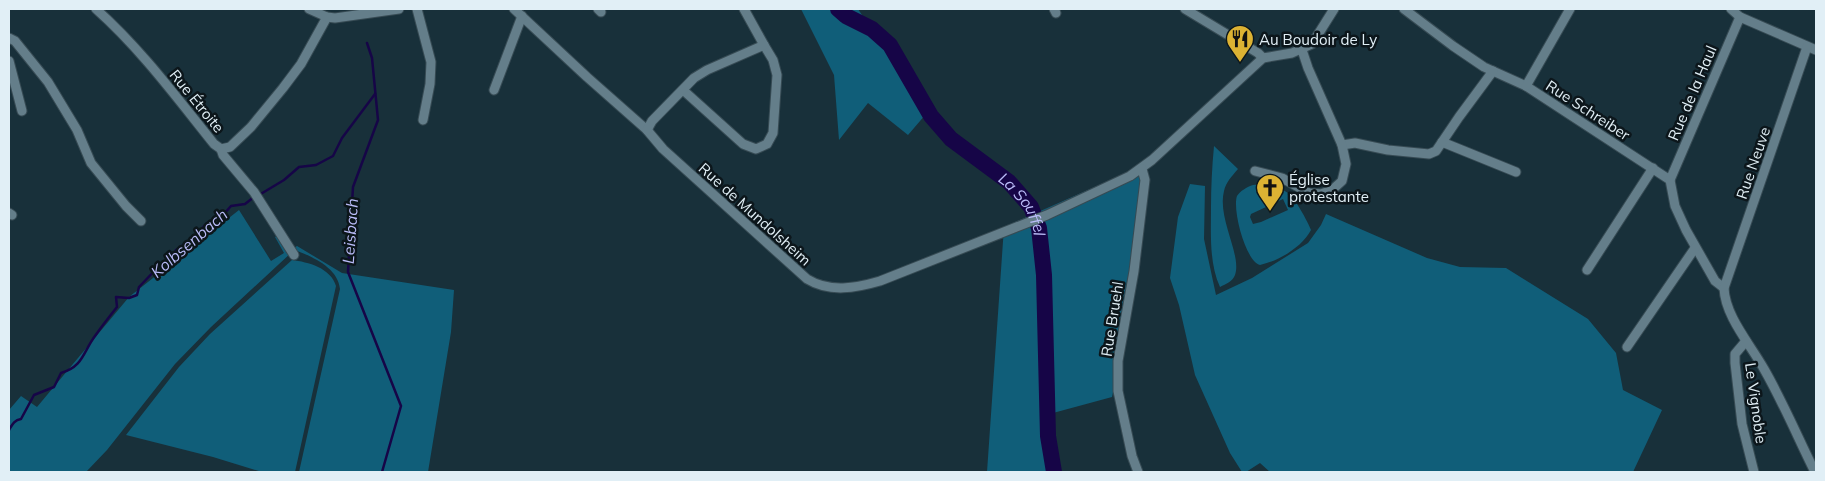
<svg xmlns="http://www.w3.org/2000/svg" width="1825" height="481" viewBox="0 0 1825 481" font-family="Mulish,sans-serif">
  <rect width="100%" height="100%" fill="#18303a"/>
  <g fill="#105e79" fill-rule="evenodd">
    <polygon points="801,9 858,9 881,44 903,72 926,114 908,135 868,103 839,140 834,75"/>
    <path d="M1214 146 1238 169C1232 176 1226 182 1224 191 1217 218 1242 255 1235 275 1233 281 1226 284 1220 287 1209 263 1211 234 1211 207 1211 187 1212 167 1214 146Z"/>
    <polygon points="1140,167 1145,215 1129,317 1112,397 1053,413 1059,472 987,472 1004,227"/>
    <polygon points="1190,184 1205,186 1204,239 1216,295 1252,278 1308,243 1321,225 1326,214 1427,258 1460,267 1506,268 1588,319 1616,353 1623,390 1662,410 1633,472 1270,472 1260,463 1246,472 1242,472 1230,453 1195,375 1179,305 1170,278 1178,217"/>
    <path d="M1253 185C1263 184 1280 187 1288 193 1295 198 1308 222 1311 230 1302 247 1279 261 1260 265 1246 262 1232 210 1237 196 1240 191 1247 187 1253 185ZM1283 199 1288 210 1261 222 1253 224 1250 217 1251 214Z"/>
    <polygon points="239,210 271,261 284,253 275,237 280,234 292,252 211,327 175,364 107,450 86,472 9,472 9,410 21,396 37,407 129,297"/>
    <path d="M297 246 342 273 454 290 451 332 428 472H299L340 289C338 267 311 256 292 249Z"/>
    <path d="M292 260C308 262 331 268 336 286L295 472H262L213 457 126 435 179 367 210 334Z"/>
  </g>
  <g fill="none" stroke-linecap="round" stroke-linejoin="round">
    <g stroke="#160547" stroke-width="2.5">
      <polyline points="367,43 372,58 378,120 353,187 348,272 401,406 382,472"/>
      <polyline points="259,195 284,180 299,167 316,165 333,156 342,138 375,94"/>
      <path d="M9 430C12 425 14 420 21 419L34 395 54 387 61 373C83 367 83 352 95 336 102 326 109 317 117 307L116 297 129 298 137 295 139 287 160 265 173 258 176 250 192 239 207 223 224 214 231 206 245 204 254 197"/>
    </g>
    <path stroke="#160547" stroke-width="16" id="s1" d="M838 9 846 16 872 29 890 45 931 116 951 139 1009 182 1031 207 1039 228 1044 275 1048 436 1054 472"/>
    <defs>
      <g id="minor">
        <path d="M96 9C141 49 177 98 214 144L221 149 230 147 251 127 283 88 301 64 327 17"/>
        <polyline points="309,9 327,17 335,18 399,9"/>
        <polyline points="417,9 431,62 430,84 423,120"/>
        <path d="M514 9 587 77 647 130 663 149 807 279C830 293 856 288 880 281L1047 215 1130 176 1152 160 1263 58 1292 53 1312 44 1334 9"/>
        <polyline points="598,9 601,12"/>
        <polyline points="1054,9 1056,13"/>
        <polyline points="1185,9 1258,53 1263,58"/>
        <polyline points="1404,9 1453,46 1484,67 1526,86 1670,180 1675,206 1686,230 1715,281 1724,288"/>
        <polyline points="1731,9 1740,17 1816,50"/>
        <polyline points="9,38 15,41 48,82 77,130 91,163 126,206 141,221"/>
        <path d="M1807 47 1724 288C1725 316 1750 344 1764 369 1783 402 1798 438 1815 472"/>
        <polyline points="9,61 22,111"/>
        <polyline points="1526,86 1570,9"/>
        <polyline points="494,90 522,16"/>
        <polyline points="683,90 743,144 756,149 767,144 773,133 777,75 773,60 764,45"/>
        <polyline points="647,130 652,121 694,78 707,70 764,45 744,9"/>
        <polyline points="1442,142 1516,172"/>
        <polyline points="1342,145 1355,143 1388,150 1429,154 1436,151 1459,117 1493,71"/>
        <polyline points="221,149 223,155 254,192 294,255"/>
        <polyline points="1255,171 1282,178 1309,193 1321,194 1332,190 1342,181 1346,164 1342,145 1308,68 1302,50"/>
        <polyline points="1670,180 1740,17"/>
        <polyline points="9,213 12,215"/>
        <polyline points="1587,270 1653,168"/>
        <polyline points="1746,341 1735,354 1735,363 1742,424 1754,472"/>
        <polyline points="1627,347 1695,248"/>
        <polyline points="1138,472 1132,456 1118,391 1118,361 1134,271 1145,180 1142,169"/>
      </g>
    </defs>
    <use href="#minor" stroke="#374b54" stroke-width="11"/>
    <use href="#minor" stroke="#647e8a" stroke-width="9"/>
  </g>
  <defs>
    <symbol id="restaurant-pin" viewBox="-11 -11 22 30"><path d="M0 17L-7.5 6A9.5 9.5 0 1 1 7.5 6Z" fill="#dcb233" stroke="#0c161b"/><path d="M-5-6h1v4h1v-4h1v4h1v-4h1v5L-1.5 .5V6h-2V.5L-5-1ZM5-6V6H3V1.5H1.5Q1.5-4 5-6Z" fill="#111"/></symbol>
    <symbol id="church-pin" viewBox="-11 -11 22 30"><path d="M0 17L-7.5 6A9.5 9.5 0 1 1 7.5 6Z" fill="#dcb233" stroke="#0c161b"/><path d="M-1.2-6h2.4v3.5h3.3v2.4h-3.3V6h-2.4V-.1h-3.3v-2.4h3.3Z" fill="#111"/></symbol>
  </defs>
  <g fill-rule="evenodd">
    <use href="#restaurant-pin" x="1224" y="23" width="32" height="43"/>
    <use href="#church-pin" x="1254" y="172" width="32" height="43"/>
  </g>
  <g text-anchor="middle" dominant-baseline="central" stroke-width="5" stroke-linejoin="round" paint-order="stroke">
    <g font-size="15" fill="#e1eff6" stroke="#0c161b" text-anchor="start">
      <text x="1259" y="39">Au Boudoir de Ly</text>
      <text x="1289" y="179">Église<tspan x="1289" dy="17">protestante</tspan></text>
    </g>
    <g font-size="15" fill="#e1eff6" stroke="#0c161b">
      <text transform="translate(1692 93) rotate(-67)">Rue de la Haul</text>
      <text transform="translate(197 101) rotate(51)">Rue Étroite</text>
      <text transform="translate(1588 110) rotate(33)">Rue Schreiber</text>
      <text transform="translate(1753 163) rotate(-71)">Rue Neuve</text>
      <text transform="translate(755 214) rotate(42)">Rue de Mundolsheim</text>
      <text transform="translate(1112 319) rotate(-81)">Rue Bruehl</text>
      <text transform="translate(1756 403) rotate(82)">Le Vignoble</text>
    </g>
    <g font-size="16" font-style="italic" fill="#b9bbf7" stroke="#0c161b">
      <text stroke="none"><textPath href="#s1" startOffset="275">La Souffel</textPath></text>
      <text transform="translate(350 231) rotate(-86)">Leisbach</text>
      <text transform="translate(189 243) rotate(-41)">Kolbsenbach</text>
    </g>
  </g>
  <rect width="1825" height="481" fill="none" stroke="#e1eff6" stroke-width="20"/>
</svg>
